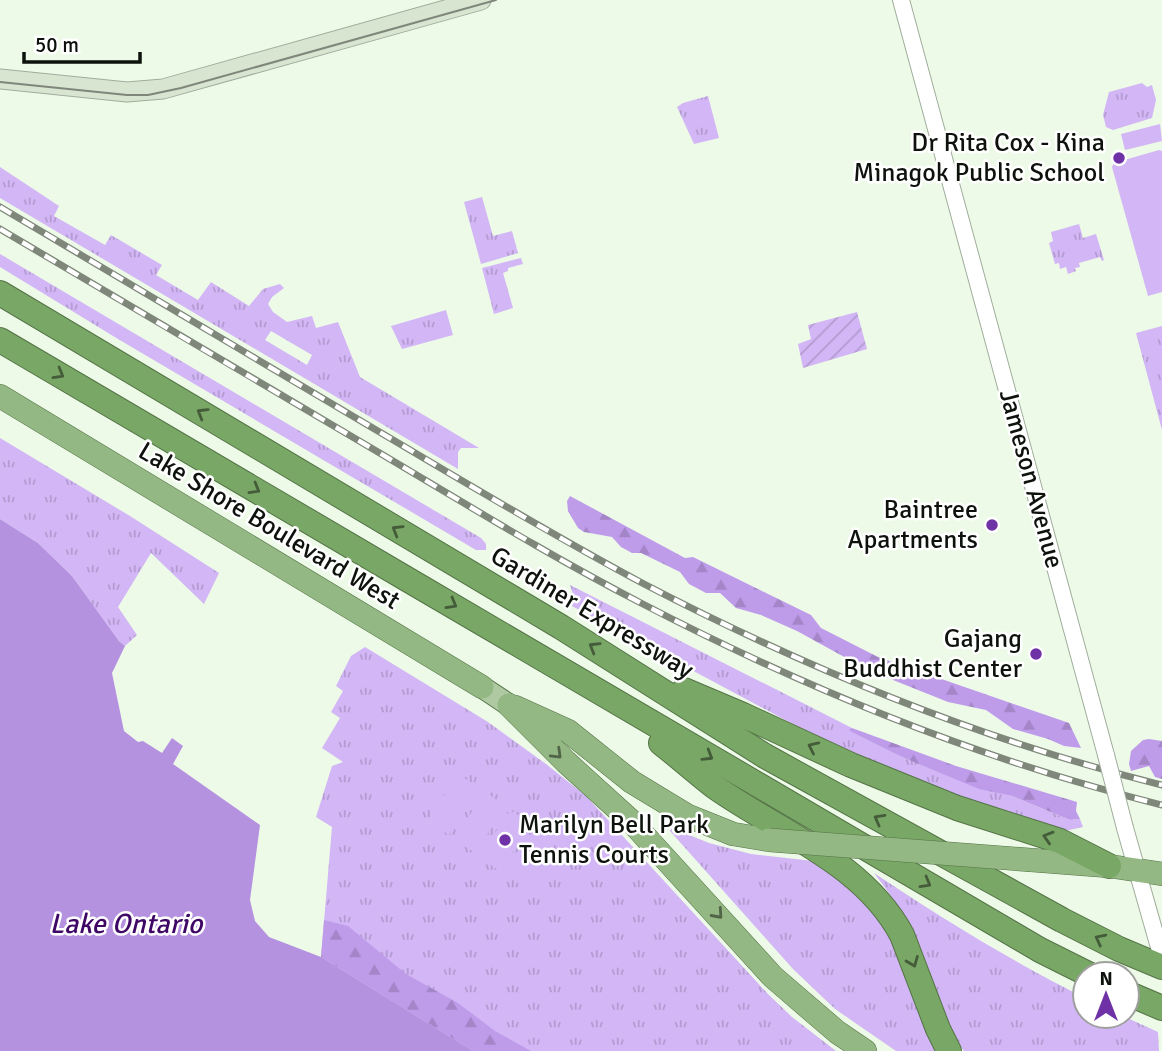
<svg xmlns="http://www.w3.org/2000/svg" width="1162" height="1051" viewBox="0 0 1162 1051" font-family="Signika,sans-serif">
  <defs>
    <pattern id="grass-tufts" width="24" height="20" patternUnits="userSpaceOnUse" patternTransform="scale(1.75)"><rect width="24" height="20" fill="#d2b6f5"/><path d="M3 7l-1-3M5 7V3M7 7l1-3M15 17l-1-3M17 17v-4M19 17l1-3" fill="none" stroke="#b39bd1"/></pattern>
    <pattern id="forest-firs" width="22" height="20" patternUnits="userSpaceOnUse" patternTransform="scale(1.75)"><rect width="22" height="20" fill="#bf9cea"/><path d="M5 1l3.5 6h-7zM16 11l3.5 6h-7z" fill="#a385c8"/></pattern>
    <pattern id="garden-furrows" width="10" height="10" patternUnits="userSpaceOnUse" patternTransform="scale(1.75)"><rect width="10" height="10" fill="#d2b6f5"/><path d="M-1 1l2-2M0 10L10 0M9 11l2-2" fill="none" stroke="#b39bd1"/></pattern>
  </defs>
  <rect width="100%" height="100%" fill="#edfae8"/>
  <g fill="url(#grass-tufts)" fill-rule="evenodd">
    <polygon points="1142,83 1147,87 1152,85 1156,100 1152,118 1113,130 1106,127 1103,115 1109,92"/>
    <polygon points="708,96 719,138 694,144 677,107 683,103"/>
    <path d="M0 167 59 206 54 216 105 245 111 235 162 265 156 275 198 300 211 282 249 306 263 289 280 284 284 288 272 297 268 304 273 312 287 322 312 316 316 328 338 322 360 377 479 448H461L458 452V469L0 198ZM271 331 312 355 307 365 265 340Z"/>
    <polygon points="482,197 493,236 512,231 518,253 481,264 464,202"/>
    <polygon points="1079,224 1083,238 1096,234 1104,260 1102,261 1100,257 1079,263 1080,267 1075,268 1076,271 1068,274 1066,267 1060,269 1059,263 1055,264 1049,243 1053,241 1051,232"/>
    <polygon points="0,254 481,538 486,544 486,550 476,550 118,339 0,267"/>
    <polygon points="521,258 523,264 508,268 508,271 503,273 513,308 494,314 482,268"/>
    <polygon points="446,310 453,335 402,349 391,326"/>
    <polygon points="1162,326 1162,430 1136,333"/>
    <polygon points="0,438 130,516 219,573 204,604 151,553 118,607 137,635 125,646 119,641 72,576 38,543 0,519"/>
    <polygon points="570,585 852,728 850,728 904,758 979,788 1012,796 1070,820 1080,819 1083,827 1065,831 1020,820 901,774 804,730 570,605 574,597"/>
    <polygon points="365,647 488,722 546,764 586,796 768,994 792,1017 836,1051 473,1051 321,957 332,827 316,817 332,766 343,762 322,748 340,718 331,712 343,691 336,686 351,656"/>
    <polygon points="672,828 709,843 751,854 813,861 844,882 870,908 895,944 936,1051 896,1051 835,1009 793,969 670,831"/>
    <path d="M874 873C943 919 1011 961 1085 998V1016H1123L1158 1032 1159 1051H964C941 1022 936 985 922 952 910 922 893 898 874 873Z"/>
  </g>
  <g fill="url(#forest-firs)">
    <polygon points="570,496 685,558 693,557 811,615 821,628 878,657 1069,723 1081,748 1064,746 1048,739 1013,729 986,710 948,702 868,670 797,631 761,615 736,608 720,593 706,593 689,584 680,572 641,553 632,553 621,547 612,537 584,532 578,528 568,511 567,501"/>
    <polygon points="852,728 956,766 1077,802 1076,811 1080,819 1070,820 1012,796 979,789 904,758 850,731 849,729"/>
    <polygon points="1149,739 1162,741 1162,779 1155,777 1149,766 1131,771 1129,764 1131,751 1143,740"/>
    <polygon points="324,920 348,926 406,974 458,1003 495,1031 531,1051 473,1051 321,957"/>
  </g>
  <polygon fill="url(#garden-furrows)" points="857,312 867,349 803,368 798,344 811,339 808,325"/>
  <g fill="#d2b6f5">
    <polygon points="1160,124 1162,141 1125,150 1121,134"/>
    <polygon points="1159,150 1162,151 1162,292 1148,296 1112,167 1114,163"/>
    <polygon points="459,774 480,789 449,835 427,821"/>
    <polygon points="485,792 506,806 475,853 454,839"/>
    <polygon points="510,810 532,824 500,871 479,857"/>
    <polygon points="536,827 557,841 526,888 504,874"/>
  </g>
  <polygon fill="#b592df" points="0,519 38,543 72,576 119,641 125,646 112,673 124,731 138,742 143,741 162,753 172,738 183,746 173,764 260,825 250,900 255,921 269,937 321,957 473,1051 0,1051"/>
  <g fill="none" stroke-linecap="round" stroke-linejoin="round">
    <defs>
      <g id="tertiary">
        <polyline points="901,0 1106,755"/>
        <polyline points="1125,828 1162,958"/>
      </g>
      <polyline id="secondary" points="0,79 127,92 163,89 481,0"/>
      <polyline id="primary" points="482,687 509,705"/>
      <g id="trunk">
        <polyline points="0,396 482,687"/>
        <polyline points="509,705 566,762 631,821 773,977 837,1032 865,1051"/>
        <polyline points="515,707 568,731 632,782 688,816 733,834 769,840"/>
        <polyline points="1031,860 1109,866 1162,874"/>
      </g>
      <g id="motorway">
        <polyline points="0,293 561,627 765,756 1062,920 1119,949 1162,967"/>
        <path d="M0 340C347 543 692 748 1040 950L1088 974"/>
        <polyline points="684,690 743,715 851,765 957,808 1060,841 1109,866"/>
        <path d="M661 743C679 757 697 773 715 787 780 833 863 862 902 935L938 1029 949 1051"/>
        <polyline points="1127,993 1162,1008"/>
      </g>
    </defs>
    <use href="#tertiary" stroke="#a0ad9c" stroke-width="18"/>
    <use href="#secondary" stroke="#a0ad9c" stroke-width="21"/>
    <use href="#primary" stroke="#547346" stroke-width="23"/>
    <use href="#trunk" stroke="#547346" stroke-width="24"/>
    <use href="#motorway" stroke="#547346" stroke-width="26"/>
    <use href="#tertiary" stroke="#fff" stroke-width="16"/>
    <use href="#secondary" stroke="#d7e5d1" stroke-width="19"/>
    <use href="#primary" stroke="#afcaa3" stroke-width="21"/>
    <use href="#trunk" stroke="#94b884" stroke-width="23"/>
    <use href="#motorway" stroke="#79a766" stroke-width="24"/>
    <polyline stroke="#7f877b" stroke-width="2" points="0,82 127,95 148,95 181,88 496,0"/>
    <defs>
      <g id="rail">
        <path d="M0 207C122 279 244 352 366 424 458 478 550 534 644 584 808 669 983 741 1162 785"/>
        <path d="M0 229C120 300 240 371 361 442 453 496 544 553 639 602 804 688 980 760 1162 805"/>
      </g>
    </defs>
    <use href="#rail" stroke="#7f877b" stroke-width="7"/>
    <use href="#rail" stroke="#fff" stroke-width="4.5" stroke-dasharray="13" stroke-linecap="butt"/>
    <defs>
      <polyline id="tertiary-bridge" points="1106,755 1125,828"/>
      <polyline id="trunk-bridge" points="769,840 1031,860"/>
    </defs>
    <use href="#tertiary-bridge" stroke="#a0ad9c" stroke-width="18" stroke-linecap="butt"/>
    <use href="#trunk-bridge" stroke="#547346" stroke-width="24" stroke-linecap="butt"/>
    <use href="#tertiary-bridge" stroke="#fff" stroke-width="16"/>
    <use href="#trunk-bridge" stroke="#94b884" stroke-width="23"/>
  </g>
  <defs><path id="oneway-chevron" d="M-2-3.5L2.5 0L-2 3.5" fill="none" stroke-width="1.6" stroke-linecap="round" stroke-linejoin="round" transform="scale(1.75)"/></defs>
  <g stroke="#445c39">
    <use href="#oneway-chevron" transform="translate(59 374) rotate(30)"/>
    <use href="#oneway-chevron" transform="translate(202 413) rotate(-149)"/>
    <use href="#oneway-chevron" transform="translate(255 489) rotate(30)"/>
    <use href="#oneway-chevron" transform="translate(397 530) rotate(-149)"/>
    <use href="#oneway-chevron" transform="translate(452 604) rotate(30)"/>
    <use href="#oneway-chevron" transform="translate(594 647) rotate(-149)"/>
    <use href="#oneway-chevron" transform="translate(813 747) rotate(-155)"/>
    <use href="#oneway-chevron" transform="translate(708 756) rotate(31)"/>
    <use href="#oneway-chevron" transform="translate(879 819) rotate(-151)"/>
    <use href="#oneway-chevron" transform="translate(1048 837) rotate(-163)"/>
    <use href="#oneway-chevron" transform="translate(926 883) rotate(30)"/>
    <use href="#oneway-chevron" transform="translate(1100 939) rotate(-153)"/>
    <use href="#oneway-chevron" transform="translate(913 962) rotate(68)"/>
  </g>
  <g stroke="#516548">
    <use href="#oneway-chevron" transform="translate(557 754) rotate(44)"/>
    <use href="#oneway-chevron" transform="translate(718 914) rotate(48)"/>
  </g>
  <g fill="#6f31a6" stroke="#fff" stroke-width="2.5">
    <circle cx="1119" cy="158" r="7"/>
    <circle cx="992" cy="525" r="7"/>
    <circle cx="1036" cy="654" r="7"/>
    <circle cx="505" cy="840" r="7"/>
  </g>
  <g text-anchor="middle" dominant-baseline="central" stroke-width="5" stroke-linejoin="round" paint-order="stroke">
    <g font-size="26" fill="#0e120c" stroke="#fff" text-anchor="end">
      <text x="1105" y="143">Dr Rita Cox - Kina<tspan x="1105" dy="30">Minagok Public School</tspan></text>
      <text x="978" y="510">Baintree<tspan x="978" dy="30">Apartments</tspan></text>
      <text x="1022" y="639">Gajang<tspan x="1022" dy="30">Buddhist Center</tspan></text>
      <text x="519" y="825" text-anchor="start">Marilyn Bell Park<tspan x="519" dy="30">Tennis Courts</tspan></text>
    </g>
    <g font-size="26" fill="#0e120c" stroke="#fff">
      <text transform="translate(1031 479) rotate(75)">Jameson Avenue</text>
      <text transform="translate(269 526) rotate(31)">Lake Shore Boulevard West</text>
      <text transform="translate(592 613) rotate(31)">Gardiner Expressway</text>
    </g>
    <g font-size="28" font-style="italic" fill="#3e0665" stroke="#fff">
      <text x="126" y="924">Lake Ontario</text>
    </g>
  </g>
  <g transform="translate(1106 995)"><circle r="33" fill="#ffffff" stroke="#9fa09e" stroke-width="2"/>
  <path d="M0-5L12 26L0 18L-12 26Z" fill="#6f31a6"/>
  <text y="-10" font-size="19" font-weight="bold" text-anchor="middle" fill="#0e120c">N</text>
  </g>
  <path d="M24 52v10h116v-10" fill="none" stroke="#0e120c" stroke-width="3.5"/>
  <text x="35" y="52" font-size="21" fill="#0e120c" stroke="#ffffff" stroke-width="5" paint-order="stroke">50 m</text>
</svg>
